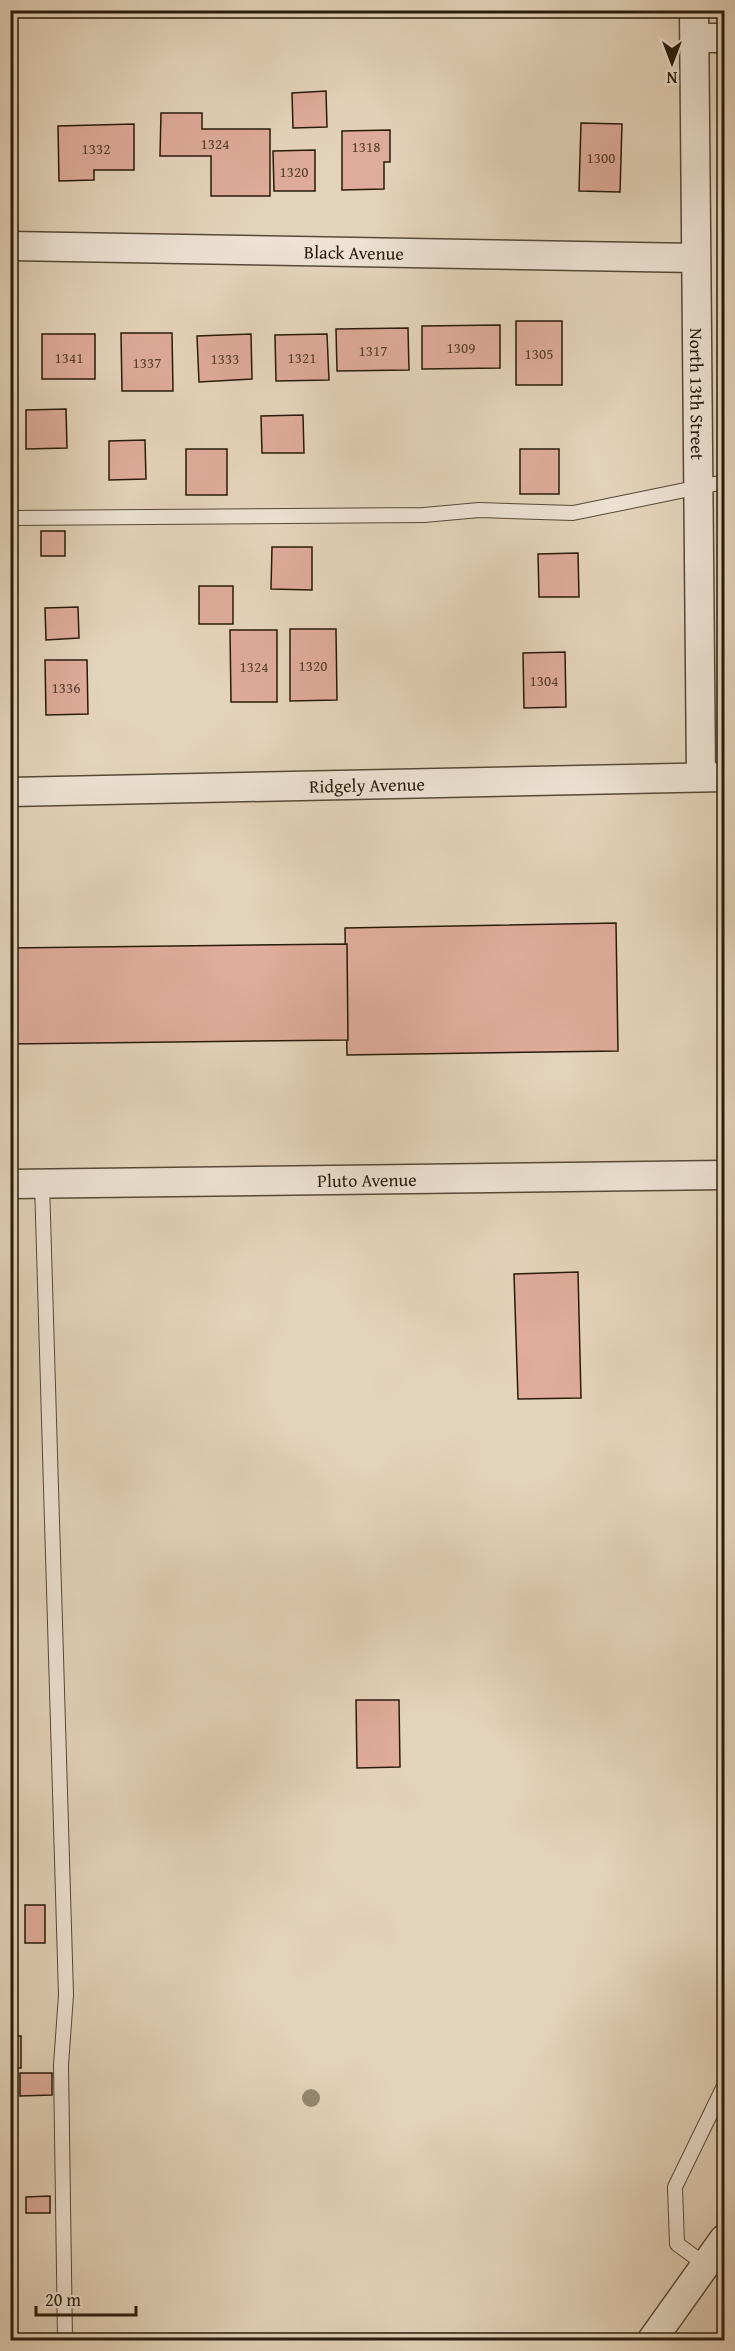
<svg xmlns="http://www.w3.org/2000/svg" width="735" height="2351" viewBox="0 0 735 2351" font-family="'Gentium Book Plus',serif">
  <rect width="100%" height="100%" fill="#e4d3bb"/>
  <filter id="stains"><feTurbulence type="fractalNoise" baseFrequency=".00333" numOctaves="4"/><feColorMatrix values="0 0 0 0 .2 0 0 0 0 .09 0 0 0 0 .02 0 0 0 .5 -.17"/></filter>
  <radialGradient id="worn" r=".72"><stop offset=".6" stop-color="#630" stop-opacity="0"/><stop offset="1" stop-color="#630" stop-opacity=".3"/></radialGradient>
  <g fill="#dfab9b" stroke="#281b0a" stroke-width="1.5">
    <polygon points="326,91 327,127 293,128 292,93"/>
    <polygon points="161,113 202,113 202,129 270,129 270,196 211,196 211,156 160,156"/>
    <polygon points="581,123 622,124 620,192 579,191"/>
    <polygon points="134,124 134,170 94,170 94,180 59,181 58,126"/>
    <polygon points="390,130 390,162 384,162 384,189 342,190 342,131"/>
    <polygon points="315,150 315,191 274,191 273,151"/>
    <rect x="516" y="321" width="46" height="64"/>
    <polygon points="500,325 500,368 422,369 422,326"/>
    <polygon points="408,328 409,370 337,371 336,329"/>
    <polygon points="121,333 172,333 173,391 122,391"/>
    <rect x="42" y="334" width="53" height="45"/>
    <polygon points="251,334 252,379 199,382 197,336"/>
    <polygon points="327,334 329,380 276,381 275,335"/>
    <polygon points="66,409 67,448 26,449 26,410"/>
    <polygon points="303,415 304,453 262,453 261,416"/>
    <polygon points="145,440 146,479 109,480 109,441"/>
    <rect x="186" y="449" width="41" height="46"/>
    <rect x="520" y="449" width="39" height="45"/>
    <rect x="41" y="531" width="24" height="25"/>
    <polygon points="272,547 312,547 312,590 271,589"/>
    <polygon points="578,553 579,597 539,597 538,554"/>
    <rect x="199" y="586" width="34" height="38"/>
    <polygon points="78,607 79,638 46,640 45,608"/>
    <polygon points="290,629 336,629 337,700 290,701"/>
    <polygon points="230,630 277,630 277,702 231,702"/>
    <polygon points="565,652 566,707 524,708 523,653"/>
    <polygon points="45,660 87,660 88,714 46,715"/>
    <polygon points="616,923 618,1051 347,1055 345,928"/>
    <polygon points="347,944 348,1040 10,1044 10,948"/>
    <polygon points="578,1272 581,1398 518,1399 514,1274"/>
    <polygon points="356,1700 399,1700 400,1767 357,1768"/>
    <rect x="25" y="1905" width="20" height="38"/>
    <rect x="10" y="2036" width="11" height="32"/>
    <polygon points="20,2073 52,2073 52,2095 20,2096"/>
    <polygon points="50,2196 50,2213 26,2213 26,2197"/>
  </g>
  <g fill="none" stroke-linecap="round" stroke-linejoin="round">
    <defs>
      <g id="lane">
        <polyline points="10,518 424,515 479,510 573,513 724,482"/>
        <polyline points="42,1183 66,1995 61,2065 65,2340"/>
        <polyline points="706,2265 677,2244 675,2187 724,2086"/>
      </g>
      <g id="street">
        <path id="s1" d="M694 10 701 777"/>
        <polyline points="696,38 724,38"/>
        <path id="s2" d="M10 246 695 258"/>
        <path id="s3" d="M10 792 724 777"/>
        <path id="s4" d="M10 1184 724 1175"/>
        <polyline points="652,2340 724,2239"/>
      </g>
    </defs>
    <use href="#lane" stroke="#574936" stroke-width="16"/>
    <use href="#street" stroke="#574936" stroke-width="31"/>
    <use href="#lane" stroke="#ede2d3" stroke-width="14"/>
    <use href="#street" stroke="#ede2d3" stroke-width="28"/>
  </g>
  <circle fill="#948870" cx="311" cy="2098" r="9"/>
  <g text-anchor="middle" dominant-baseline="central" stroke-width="4.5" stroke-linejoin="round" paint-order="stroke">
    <g font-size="15" fill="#563f2e">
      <text x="215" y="143">1324</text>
      <text x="366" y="146">1318</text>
      <text x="96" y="148">1332</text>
      <text x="601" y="157">1300</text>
      <text x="294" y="171">1320</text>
      <text x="461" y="347">1309</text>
      <text x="373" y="350">1317</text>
      <text x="539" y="353">1305</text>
      <text x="69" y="357">1341</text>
      <text x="302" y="357">1321</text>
      <text x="225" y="358">1333</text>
      <text x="147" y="362">1337</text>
      <text x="313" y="665">1320</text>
      <text x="254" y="666">1324</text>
      <text x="544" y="680">1304</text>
      <text x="66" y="687">1336</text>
    </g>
    <g font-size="18" fill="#281b0a" stroke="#ede2d3">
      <text stroke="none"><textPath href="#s2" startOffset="344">Black Avenue</textPath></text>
      <text stroke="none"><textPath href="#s1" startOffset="384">North 13th Street</textPath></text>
      <text stroke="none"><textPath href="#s3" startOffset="357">Ridgely Avenue</textPath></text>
      <text stroke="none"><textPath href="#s4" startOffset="357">Pluto Avenue</textPath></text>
    </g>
  </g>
  <rect width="735" height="2351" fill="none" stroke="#e4d3bb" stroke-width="36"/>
  <rect x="12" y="12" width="711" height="2327" fill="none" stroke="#281b0a" stroke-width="3"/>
  <rect x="18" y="18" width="699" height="2315" fill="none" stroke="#281b0a" stroke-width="1.5"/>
  <g transform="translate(672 63) rotate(180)" stroke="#ede2d3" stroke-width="4.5" paint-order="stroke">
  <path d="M0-4.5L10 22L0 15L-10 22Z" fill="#281b0a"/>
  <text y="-9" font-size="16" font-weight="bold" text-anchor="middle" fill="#281b0a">N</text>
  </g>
  <path d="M36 2306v9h100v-9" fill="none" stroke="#281b0a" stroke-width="3"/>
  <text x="45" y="2306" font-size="18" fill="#281b0a" stroke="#ede2d3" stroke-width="4.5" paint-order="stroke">20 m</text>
  <rect width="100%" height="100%" filter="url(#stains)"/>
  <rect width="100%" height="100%" fill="url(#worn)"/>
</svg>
